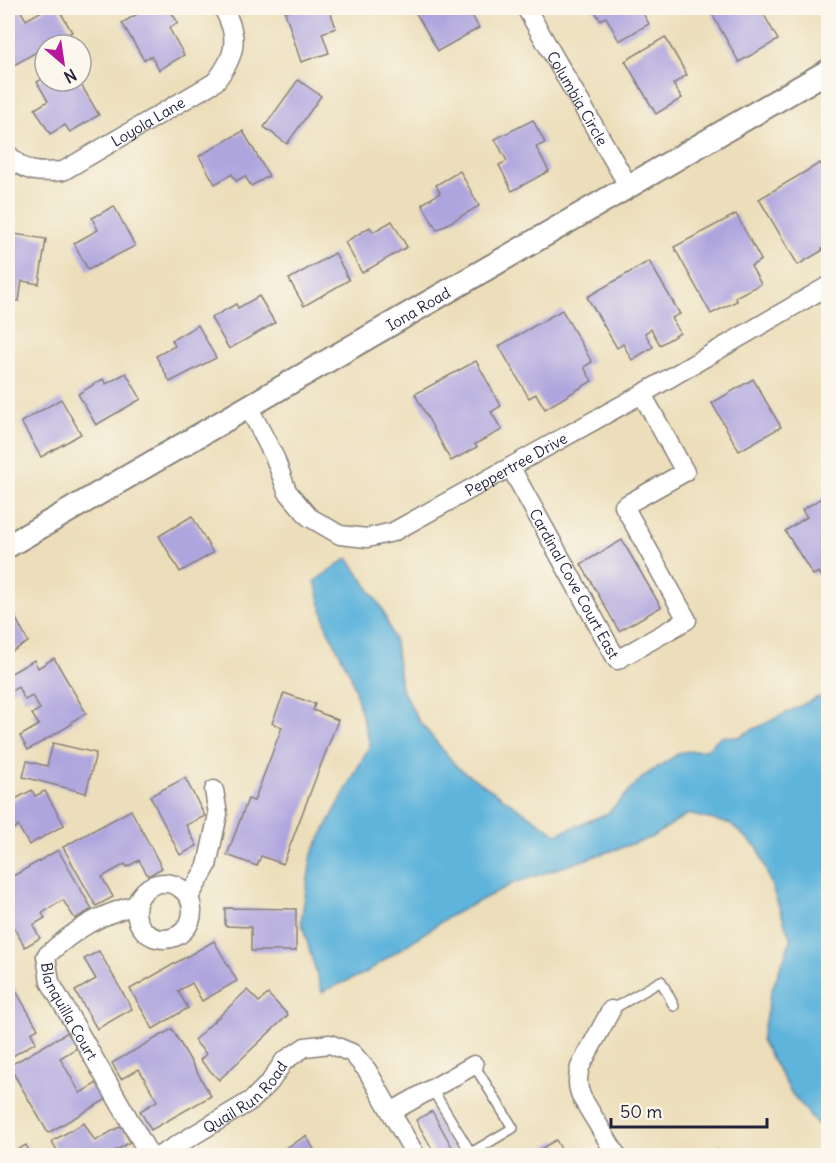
<svg xmlns="http://www.w3.org/2000/svg" width="836" height="1163" viewBox="0 0 836 1163" font-family="Delius,sans-serif">
  <rect width="100%" height="100%" fill="#fbf7ec"/>
  <filter id="ink" filterUnits="userSpaceOnUse"><feTurbulence type="fractalNoise" baseFrequency=".0167" numOctaves="2"/><feDisplacementMap in="SourceGraphic" scale="12" xChannelSelector="R" yChannelSelector="G"/><feConvolveMatrix kernelMatrix="1 2 1 2 8 2 1 2 1" color-interpolation-filters="sRGB"/></filter>
  <filter id="wash" filterUnits="userSpaceOnUse"><feTurbulence type="fractalNoise" baseFrequency=".008" numOctaves="4" result="noise"/><feDisplacementMap in="SourceGraphic" scale="24" xChannelSelector="R" yChannelSelector="G"/><feGaussianBlur stdDeviation="1.35" result="paint"/><feColorMatrix in="noise" values="0 0 0 0 0 0 0 0 0 0 0 0 0 0 0 0 0 1.4 0 .05"/><feComposite in="paint" operator="in"/></filter>
  <g filter="url(#wash)">
    <rect width="100%" height="100%" fill="#ecdeba"/>
    <polygon fill="#5fb4db" stroke="#406b8b" stroke-width="1.5" points="348,558 382,608 395,643 401,688 419,721 457,767 557,834 608,813 644,776 681,752 706,750 721,736 738,737 816,698 828,696 828,931 824,970 828,984 828,1097 818,1125 792,1094 761,1040 771,992 791,940 758,848 730,824 688,814 650,838 514,883 450,916 365,973 322,992 301,921 312,854 370,745 351,676 327,628 315,581"/>
    <g id="blocks">
      <g fill="#afa5de">
        <polygon points="8,8 19,8 26,20 47,8 58,8 72,32 45,45 45,47 9,68"/>
        <polygon points="147,8 169,8 178,23 169,28 184,55 159,70 151,56 144,60 122,23"/>
        <polygon points="300,8 329,8 336,28 322,33 329,53 301,62 285,12"/>
        <polygon points="413,8 447,8 451,15 463,8 468,8 479,28 438,51"/>
        <polygon points="593,8 640,8 649,24 619,41 606,17 600,20"/>
        <polygon points="719,8 763,8 765,10 762,11 778,40 739,62 711,12"/>
        <polygon points="665,37 687,75 673,84 682,98 656,114 625,61"/>
        <polygon points="45,77 45,81 79,81 99,115 70,132 65,125 50,134 35,109 48,101 37,82"/>
        <polygon points="298,80 321,96 287,144 264,127"/>
        <polygon points="533,120 545,143 536,147 549,171 512,191 499,165 507,161 495,139"/>
        <polygon points="243,131 269,176 251,186 245,176 236,181 232,174 215,184 199,156"/>
        <polygon points="820,163 828,178 828,245 822,249 823,250 798,265 759,199"/>
        <polygon points="460,171 479,206 437,230 422,204 440,193 436,185"/>
        <polygon points="114,206 135,246 88,270 74,243 98,230 92,218"/>
        <polygon points="736,214 761,260 751,266 761,284 735,297 737,301 711,314 674,247"/>
        <polygon points="392,221 407,247 362,273 345,242 370,227 373,232"/>
        <polygon points="8,233 46,239 39,284 22,281 19,301 8,300"/>
        <polygon points="335,253 349,280 304,306 289,279"/>
        <polygon points="649,261 680,314 672,318 680,333 660,345 651,329 645,333 653,347 632,360 623,344 617,348 587,297"/>
        <polygon points="259,296 275,323 229,349 211,318 236,304 238,308"/>
        <polygon points="562,310 592,362 584,367 592,381 545,409 536,394 529,398 499,346"/>
        <polygon points="198,325 216,358 170,382 156,356 175,346 172,340"/>
        <polygon points="476,361 501,406 491,412 502,430 475,444 477,447 451,461 415,394"/>
        <polygon points="126,373 141,399 96,425 78,394 103,379 106,384"/>
        <polygon points="753,379 781,427 739,451 712,403"/>
        <polygon points="61,399 81,434 41,457 21,422"/>
        <polygon points="828,494 828,587 819,572 813,575 785,531 807,517 802,510"/>
        <polygon points="192,516 213,553 180,572 159,536"/>
        <polygon points="622,540 661,607 619,631 581,564"/>
        <polygon points="8,603 28,642 8,654"/>
        <polygon points="54,658 86,713 71,722 72,724 28,750 20,736 39,725 32,714 40,709 32,696 25,700 18,687 8,693 8,675 34,660 38,668"/>
        <polygon points="284,693 315,704 313,710 338,720 283,864 261,856 257,866 227,855 248,799 254,801 282,727 272,723"/>
        <polygon points="53,743 96,753 86,793 23,777 27,761 47,766"/>
        <polygon points="185,778 205,816 186,825 197,846 180,855 150,796"/>
        <polygon points="32,790 35,796 45,791 64,825 29,845 18,826 8,833 8,797 10,802"/>
        <polygon points="131,810 162,868 148,876 139,860 127,867 125,864 102,877 113,897 96,906 63,847"/>
        <polygon points="58,850 92,909 75,919 63,900 42,913 45,918 33,925 40,938 25,947 8,918 8,879"/>
        <polygon points="225,908 296,909 296,951 251,951 251,927 225,926"/>
        <polygon points="214,941 237,981 202,1001 192,983 178,991 188,1008 153,1029 130,989"/>
        <polygon points="99,951 132,1009 97,1029 75,991 96,979 84,959"/>
        <polygon points="8,977 38,1029 31,1033 36,1042 8,1059"/>
        <polygon points="247,990 259,1002 268,994 288,1015 219,1080 200,1060 206,1054 194,1040"/>
        <polygon points="172,1029 211,1096 151,1130 140,1111 157,1101 139,1069 121,1079 112,1063"/>
        <polygon points="68,1032 77,1048 60,1058 80,1093 97,1083 107,1099 48,1133 9,1066"/>
        <polygon points="432,1111 457,1156 436,1156 416,1120"/>
        <polygon points="84,1123 95,1141 121,1126 130,1142 107,1156 60,1156 52,1141"/>
        <polygon points="306,1136 318,1156 272,1156"/>
        <polygon points="556,1140 565,1156 528,1156"/>
        <polygon points="26,1145 32,1156 8,1156 8,1155"/>
      </g>
    </g>
  </g>
  <g filter="url(#ink)">
    <use href="#blocks" fill-opacity="0" stroke="#87807a" stroke-width="1.5"/>
    <g fill="none" stroke-linecap="round" stroke-linejoin="round">
      <defs>
        <g id="service">
          <polyline points="611,1010 661,981 674,1006"/>
          <polyline points="432,1089 471,1153 513,1128 474,1065"/>
          <polyline points="718,1156 718,1155"/>
        </g>
        <g id="minor">
          <path id="s1" d="M526 8 629 187"/>
          <path id="s2" d="M8 154C25 174 39 173 63 171L215 82C236 56 240 38 223 8"/>
          <path id="s3" d="M248 406 275 458 287 491 309 517 340 535 367 538 393 532 642 394 828 286"/>
          <path id="s4" d="M511 468 617 660 687 620 624 506 685 472 642 394"/>
          <circle cx="164" cy="911" r="28"/>
          <polyline points="189,897 207,866 218,814 214,790"/>
          <path id="s5" d="M136 905C98 915 74 930 46 956L50 982 150 1156"/>
          <path d="M611 1010 580 1067C577 1079 577 1087 582 1098L617 1156"/>
          <polyline points="391,1112 474,1065"/>
          <path id="s6" d="M159 1156 252 1100 270 1082 284 1061 305 1047 330 1044 352 1053 367 1070 416 1156"/>
        </g>
        <g id="tertiary">
          <path id="s7" d="M8 546 828 71"/>
        </g>
      </defs>
      <use href="#service" stroke="#87807a" stroke-width="12"/>
      <use href="#minor" stroke="#87807a" stroke-width="21"/>
      <use href="#tertiary" stroke="#87807a" stroke-width="26"/>
      <use href="#service" stroke="#fff" stroke-width="9"/>
      <use href="#minor" stroke="#fff" stroke-width="18"/>
      <use href="#tertiary" stroke="#fff" stroke-width="22"/>
    </g>
  </g>
  <g text-anchor="middle" dominant-baseline="central" stroke-width="4.5" stroke-linejoin="round" paint-order="stroke">
    <g font-size="15" fill="#22223b" stroke="#fbf7ec">
      <text stroke="none"><textPath href="#s1" startOffset="104">Columbia Circle</textPath></text>
      <text stroke="none"><textPath href="#s2" startOffset="159">Loyola Lane</textPath></text>
      <text stroke="none"><textPath href="#s7" startOffset="474">Iona Road</textPath></text>
      <text stroke="none"><textPath href="#s3" startOffset="358">Peppertree Drive</textPath></text>
      <text stroke="none"><textPath href="#s4" startOffset="132">Cardinal Cove Court East</textPath></text>
      <text stroke="none"><textPath href="#s5" startOffset="165">Blanquilla Court</textPath></text>
      <text stroke="none"><textPath href="#s6" startOffset="105">Quail Run Road</textPath></text>
    </g>
  </g>
  <rect width="836" height="1163" fill="none" stroke="#fbf7ec" stroke-width="30"/>
  <g transform="translate(63 63) rotate(151)"><circle r="28" fill="#fbf7ec" stroke="#a4a2a5" stroke-width="1.5"/>
  <path d="M0-4.5L10 22L0 15L-10 22Z" fill="#b5179e"/>
  <text y="-9" font-size="16" font-weight="bold" text-anchor="middle" fill="#22223b">N</text>
  </g>
  <path d="M611 1118v9h156v-9" fill="none" stroke="#22223b" stroke-width="3"/>
  <text x="620" y="1118" font-size="18" fill="#22223b" stroke="#fbf7ec" stroke-width="4.5" paint-order="stroke">50 m</text>
</svg>
